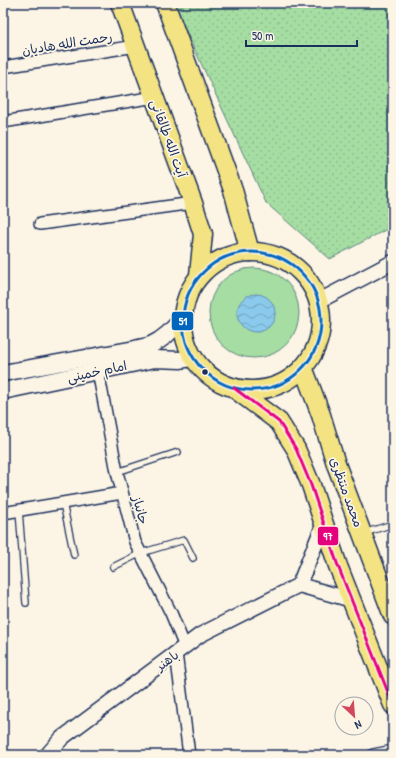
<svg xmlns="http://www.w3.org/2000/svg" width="396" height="758" viewBox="0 0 396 758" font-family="'Patrick Hand','Playpen Sans Arabic',sans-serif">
  <defs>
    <pattern id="park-dots" width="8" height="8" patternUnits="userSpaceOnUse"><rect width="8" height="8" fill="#a5dda2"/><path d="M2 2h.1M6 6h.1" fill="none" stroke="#8dbe8e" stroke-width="1.8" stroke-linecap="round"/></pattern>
    <pattern id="water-waves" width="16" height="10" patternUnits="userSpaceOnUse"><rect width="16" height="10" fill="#8bcaec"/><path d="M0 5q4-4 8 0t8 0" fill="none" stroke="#71a4c2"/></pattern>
  </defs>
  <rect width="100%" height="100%" fill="#fcf5e5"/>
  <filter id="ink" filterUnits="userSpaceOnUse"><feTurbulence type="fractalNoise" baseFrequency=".025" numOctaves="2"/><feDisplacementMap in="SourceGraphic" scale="8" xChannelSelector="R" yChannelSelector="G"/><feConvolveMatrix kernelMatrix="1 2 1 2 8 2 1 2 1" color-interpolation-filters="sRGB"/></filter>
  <g filter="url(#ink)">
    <circle fill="#a5dda2" stroke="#608680" cx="254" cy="313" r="45"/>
    <polygon fill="url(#park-dots)" stroke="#608680" points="173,3 393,3 393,226 330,259 266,203"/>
    <circle fill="url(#water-waves)" stroke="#5e8cb3" cx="256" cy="313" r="19"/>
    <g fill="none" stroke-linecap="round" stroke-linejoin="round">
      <defs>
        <g id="service">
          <polyline points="117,472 178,452"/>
          <polyline points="63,503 74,555"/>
          <polyline points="19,510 26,603"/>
          <polyline points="364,533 393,524"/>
          <polyline points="113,567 141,553 184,540 193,558"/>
        </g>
        <g id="minor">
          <polyline points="3,67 136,46"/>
          <polyline points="3,122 155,97"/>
          <polyline points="40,224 193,203"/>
          <polyline points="98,371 117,472 135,542 171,613 185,647"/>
          <polyline points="3,513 122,493"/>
          <polyline points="176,653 189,755"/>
          <polyline points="373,755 393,751"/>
        </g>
        <g id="tertiary">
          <polyline points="319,301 393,262"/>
          <polyline points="324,523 299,585 352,600"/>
          <polyline points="47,755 62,738 200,635 299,585"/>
        </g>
        <g id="secondary">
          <path d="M3 373 135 349C140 347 146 347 151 345 164 339 174 329 182 318"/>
          <polyline points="3,391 155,359 181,360 192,358"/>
        </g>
        <g id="primary">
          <polyline points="120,3 193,203 203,234 199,275"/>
          <polyline points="165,3 233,190 250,252"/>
          <circle cx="252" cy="321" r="69"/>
          <polyline points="303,367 321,415 336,464 393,616"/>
          <polyline points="235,389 279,422 296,449 311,485 338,566 393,705"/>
        </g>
      </defs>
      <use href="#service" stroke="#1b2f5e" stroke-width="8"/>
      <use href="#minor" stroke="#1b2f5e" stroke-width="14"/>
      <use href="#tertiary" stroke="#1b2f5e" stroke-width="17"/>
      <use href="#secondary" stroke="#1b2f5e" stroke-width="19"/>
      <use href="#primary" stroke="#1b2f5e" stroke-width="21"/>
      <use href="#service" stroke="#fcf5e5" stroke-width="5.5"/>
      <use href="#minor" stroke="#fcf5e5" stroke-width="11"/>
      <use href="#tertiary" stroke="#fcf5e5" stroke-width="14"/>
      <use href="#secondary" stroke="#fcf5e5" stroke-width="16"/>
      <use href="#primary" stroke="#f4e382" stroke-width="18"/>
      <defs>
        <circle id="bus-1" cx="252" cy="321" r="69"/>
        <polyline id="bus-2" points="234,388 279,422 296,449 311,485 338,566 393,705"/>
      </defs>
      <use href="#bus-1" stroke="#fcf5e5" stroke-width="6"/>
      <use href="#bus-2" stroke="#fcf5e5" stroke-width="6"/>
      <use href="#bus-1" stroke="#0065bd" stroke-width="3"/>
      <use href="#bus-2" stroke="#e5007d" stroke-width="3"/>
    </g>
  </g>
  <circle fill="#1b2f5e" stroke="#fcf5e5" stroke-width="1.5" cx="205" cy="372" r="3.5"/>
  <g text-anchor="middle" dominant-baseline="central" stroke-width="3.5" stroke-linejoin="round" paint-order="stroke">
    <g font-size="13" fill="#1b2f5e" stroke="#fcf5e5">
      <text transform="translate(67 43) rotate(-9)">رحمت الله هادیان</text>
      <text transform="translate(169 138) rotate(70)">آیت الله طالقانی</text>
      <text transform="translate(97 371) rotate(-12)">امام خمینی</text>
      <text transform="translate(347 492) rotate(70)">محمد منتظری</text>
      <text transform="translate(141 510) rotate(75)">جانباز</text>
      <text transform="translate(167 660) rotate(-36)">باهنر</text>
    </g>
  </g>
  <g stroke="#fcf5e5" stroke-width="1.5">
    <rect x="171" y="311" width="23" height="20" rx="4" fill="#0065bd"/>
    <rect x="317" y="526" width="22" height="20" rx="4" fill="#e5007d"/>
  </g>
  <g font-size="11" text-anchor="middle" font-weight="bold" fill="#fff">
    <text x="183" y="325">51</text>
    <text x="328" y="540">97</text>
  </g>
  <rect width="396" height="758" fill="none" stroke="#fcf5e5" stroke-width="16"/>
  <rect x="8" y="8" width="380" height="742" fill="none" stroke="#1b2f5e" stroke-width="1.5" filter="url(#ink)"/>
  <g transform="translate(354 716) rotate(154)"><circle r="19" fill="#fcf5e5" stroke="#a2a6af"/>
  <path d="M0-3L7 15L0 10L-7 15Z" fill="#d1495b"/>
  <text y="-6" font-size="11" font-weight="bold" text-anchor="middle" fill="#1b2f5e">N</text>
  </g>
  <path d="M246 40v6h111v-6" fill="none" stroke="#1b2f5e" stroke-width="2"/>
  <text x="252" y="40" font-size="12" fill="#1b2f5e" stroke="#fcf5e5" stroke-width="3" paint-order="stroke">50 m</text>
</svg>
